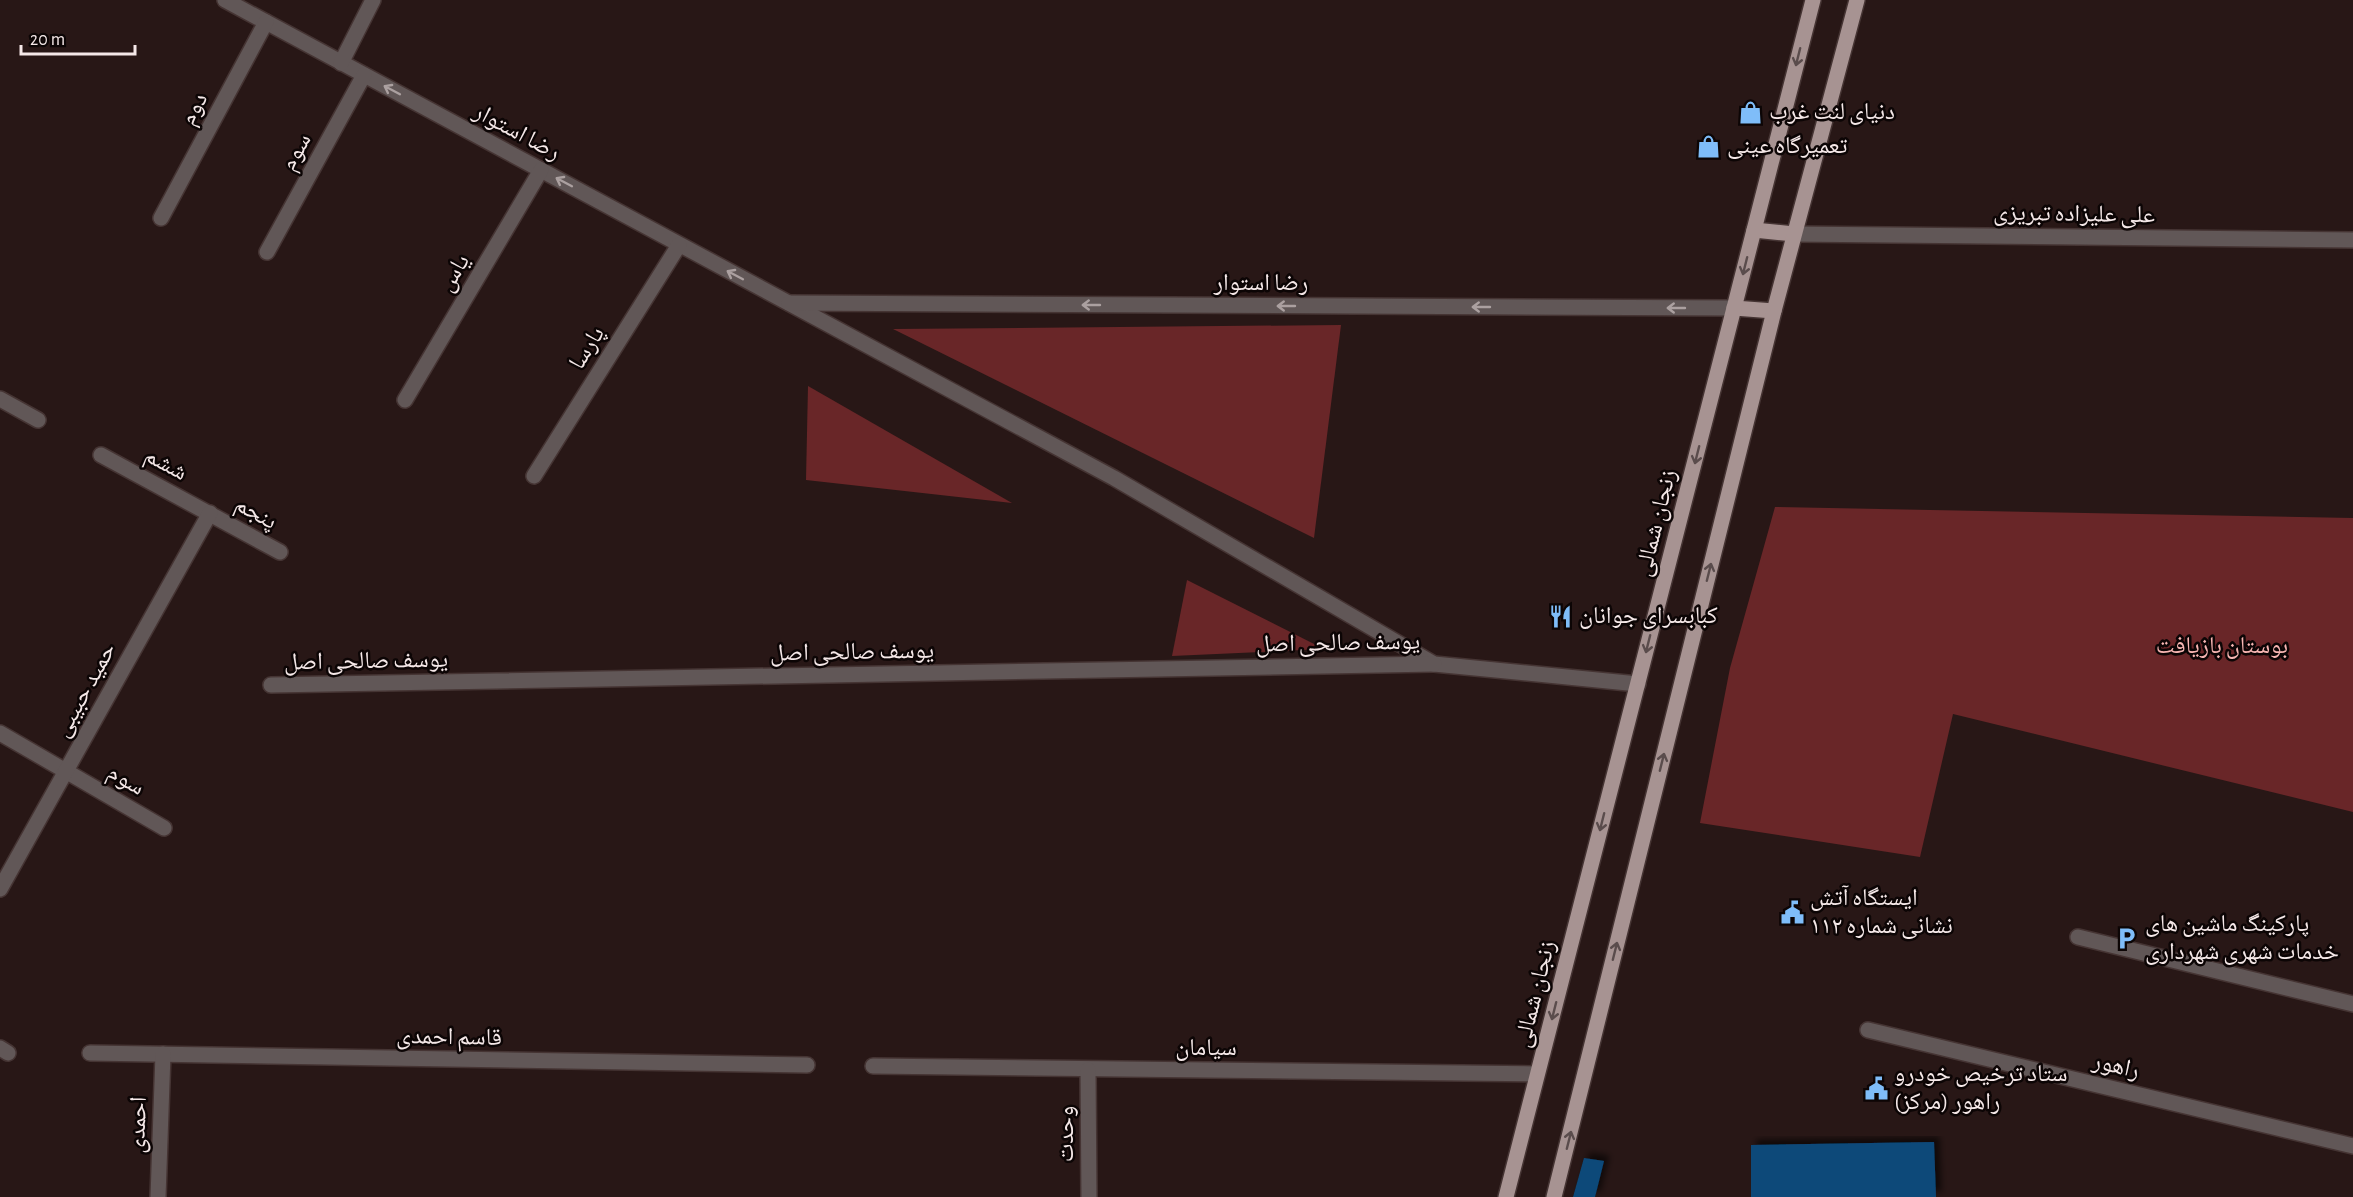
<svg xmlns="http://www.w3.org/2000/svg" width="2353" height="1197" viewBox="0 0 2353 1197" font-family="'Alegreya Sans','Noto Naskh Arabic',sans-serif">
  <defs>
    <filter id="shadow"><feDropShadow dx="5.5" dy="-5.5" stdDeviation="3" flood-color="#0009"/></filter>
  </defs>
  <rect width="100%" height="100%" fill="#281716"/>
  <g fill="#692628">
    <polygon points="1341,325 1314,538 893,329"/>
    <polygon points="808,386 1012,503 806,480"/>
    <polygon points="1775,507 2353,518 2353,812 1953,714 1920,857 1700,823 1730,668"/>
    <polygon points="1187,580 1324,649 1172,656"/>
  </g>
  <g fill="#0b4979" filter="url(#shadow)">
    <polygon points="1934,1142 1936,1197 1751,1197 1751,1145"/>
    <polygon points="1584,1158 1604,1161 1595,1197 1573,1197"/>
  </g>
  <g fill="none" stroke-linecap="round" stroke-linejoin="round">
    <defs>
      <g id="minor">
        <polyline points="225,0 1114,478 1434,664 1638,684"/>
        <polyline points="341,63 373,0"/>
        <polyline points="161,218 266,22"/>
        <polyline points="1794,234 2353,240"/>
        <polyline points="267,252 364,75"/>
        <polyline points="789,303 1734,308"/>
        <polyline points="0,399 38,420"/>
        <polyline points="405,400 541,170"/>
        <polyline points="101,455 280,552"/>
        <polyline points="534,476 679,245"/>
        <polyline points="271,685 1434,664"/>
        <polyline points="0,733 164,828"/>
        <polyline points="0,889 210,513"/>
        <polyline points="2078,937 2353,1004"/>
        <polyline points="1868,1030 2353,1146"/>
        <polyline points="0,1048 8,1053"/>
        <polyline points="90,1053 807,1065"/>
        <polyline points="873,1066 1537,1074"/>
        <polyline points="1088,1070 1089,1197"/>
        <polyline points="158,1197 163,1054"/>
      </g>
      <g id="major">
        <polyline points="1754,230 1794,234"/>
        <polyline points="1734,308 1774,311"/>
        <polyline points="1506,1197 1813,0"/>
        <polyline points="1554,1197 1774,311 1857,0"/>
      </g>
    </defs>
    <use href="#minor" stroke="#453433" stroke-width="18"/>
    <use href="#major" stroke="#453433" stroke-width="18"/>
    <use href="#minor" stroke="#615757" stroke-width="15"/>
    <use href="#major" stroke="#a79392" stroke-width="15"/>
  </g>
  <defs><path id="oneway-shaft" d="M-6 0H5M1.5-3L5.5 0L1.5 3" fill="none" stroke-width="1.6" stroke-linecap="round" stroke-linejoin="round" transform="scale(1.5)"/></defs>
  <g stroke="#5a4c4c">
    <use href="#oneway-shaft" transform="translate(1798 57) rotate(104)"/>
    <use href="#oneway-shaft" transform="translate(1745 266) rotate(104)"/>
    <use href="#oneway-shaft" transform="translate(1697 455) rotate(104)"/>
    <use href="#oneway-shaft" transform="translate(1709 572) rotate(-76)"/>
    <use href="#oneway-shaft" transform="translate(1648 644) rotate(104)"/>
    <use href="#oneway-shaft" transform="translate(1662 762) rotate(-76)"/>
    <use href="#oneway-shaft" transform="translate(1602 822) rotate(104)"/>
    <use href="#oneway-shaft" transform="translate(1615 951) rotate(-76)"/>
    <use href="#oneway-shaft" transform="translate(1554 1011) rotate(104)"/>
    <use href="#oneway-shaft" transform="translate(1569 1140) rotate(-76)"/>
  </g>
  <g stroke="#aba0a0">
    <use href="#oneway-shaft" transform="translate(392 90) rotate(-152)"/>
    <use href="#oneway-shaft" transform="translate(564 182) rotate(-152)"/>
    <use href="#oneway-shaft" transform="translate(735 275) rotate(-152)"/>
    <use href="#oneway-shaft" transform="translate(1091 305) rotate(-180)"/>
    <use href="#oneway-shaft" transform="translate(1286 306) rotate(-180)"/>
    <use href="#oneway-shaft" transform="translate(1481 307) rotate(-180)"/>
    <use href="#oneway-shaft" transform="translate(1676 308) rotate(-180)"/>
  </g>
  <defs>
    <symbol id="shop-bare" viewBox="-9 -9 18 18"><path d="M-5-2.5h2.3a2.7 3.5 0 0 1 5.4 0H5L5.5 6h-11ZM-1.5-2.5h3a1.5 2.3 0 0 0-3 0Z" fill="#7fbdf9" stroke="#0c0505" stroke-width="2.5" paint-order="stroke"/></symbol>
    <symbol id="restaurant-bare" viewBox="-9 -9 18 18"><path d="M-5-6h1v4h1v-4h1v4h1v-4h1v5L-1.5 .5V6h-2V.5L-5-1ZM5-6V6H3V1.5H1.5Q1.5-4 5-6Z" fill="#7fbdf9" stroke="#0c0505" stroke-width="2.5" paint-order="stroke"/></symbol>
    <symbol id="civic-bare" viewBox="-9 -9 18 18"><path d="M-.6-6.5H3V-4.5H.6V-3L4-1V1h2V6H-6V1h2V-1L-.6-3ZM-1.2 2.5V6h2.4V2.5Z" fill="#7fbdf9" stroke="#0c0505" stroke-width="2.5" paint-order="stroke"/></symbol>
    <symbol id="parking-bare" viewBox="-9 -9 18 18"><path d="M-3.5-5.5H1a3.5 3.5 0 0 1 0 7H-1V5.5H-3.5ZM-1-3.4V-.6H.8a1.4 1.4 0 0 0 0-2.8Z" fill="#7fbdf9" stroke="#0c0505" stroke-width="2.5" paint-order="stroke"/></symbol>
  </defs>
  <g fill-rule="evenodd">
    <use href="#shop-bare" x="1734" y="96" width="33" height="33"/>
    <use href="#shop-bare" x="1692" y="130" width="33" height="33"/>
    <use href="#restaurant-bare" x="1544" y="600" width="33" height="33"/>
    <use href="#civic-bare" x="1776" y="896" width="33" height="33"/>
    <use href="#parking-bare" x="2110" y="922" width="33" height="33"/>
    <use href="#civic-bare" x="1860" y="1072" width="33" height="33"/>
  </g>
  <g text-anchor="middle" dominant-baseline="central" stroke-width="5" stroke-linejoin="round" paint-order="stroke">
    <g font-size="24" fill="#f5e8e8" stroke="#0c0505">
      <text transform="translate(194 109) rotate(-62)">دوم</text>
      <text transform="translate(517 132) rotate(28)">رضا استوار</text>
      <text transform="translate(296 152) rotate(-61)">سوم</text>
      <text transform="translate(2074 214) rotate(1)">علی علیزاده تبریزی</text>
      <text transform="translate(454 273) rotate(-59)">یاس</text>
      <text x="1261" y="283">رضا استوار</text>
      <text transform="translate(587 348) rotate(-58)">پارسا</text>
      <text transform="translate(166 464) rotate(28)">ششم</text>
      <text transform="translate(256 513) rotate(29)">پنجم</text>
      <text transform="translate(1656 523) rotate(-76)">زنجان شمالی</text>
      <text transform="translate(1338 643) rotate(-1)">یوسف صالحی اصل</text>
      <text transform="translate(852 652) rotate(-1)">یوسف صالحی اصل</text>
      <text transform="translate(366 661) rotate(-1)">یوسف صالحی اصل</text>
      <text transform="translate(85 690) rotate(-61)">حمید حبیبی</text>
      <text transform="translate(126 780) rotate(30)">سوم</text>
      <text transform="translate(1535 994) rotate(-76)">زنجان شمالی</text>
      <text transform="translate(449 1037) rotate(1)">قاسم احمدی</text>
      <text x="1206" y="1048">سیامان</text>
      <text transform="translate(2116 1066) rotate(13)">راهور</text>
      <text transform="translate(138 1125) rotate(-88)">احمدی</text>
      <text transform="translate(1066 1134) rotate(-90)">وحدت</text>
    </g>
    <g font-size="24" fill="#f5e8e8" stroke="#0c0505" text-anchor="start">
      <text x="1769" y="112">دنیای لنت غرب</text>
      <text x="1727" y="146">تعمیرگاه عینی</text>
      <text x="1579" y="616">کبابسرای جوانان</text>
      <text x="1810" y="898">ایستگاه آتش<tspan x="1810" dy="28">نشانی شماره ۱۱۲</tspan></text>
      <text x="2145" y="924">پارکینگ ماشین های<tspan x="2145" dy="28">خدمات شهری شهرداری</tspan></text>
      <text x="1894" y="1074">ستاد ترخیص خودرو<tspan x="1894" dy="28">راهور (مرکز)</tspan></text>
    </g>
    <g font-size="24" fill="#f8b6b3" stroke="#0c0505">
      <text x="2222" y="646">بوستان بازیافت</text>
    </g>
  </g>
  <path d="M21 45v9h114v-9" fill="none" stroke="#f5e8e8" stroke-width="3"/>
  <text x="30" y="45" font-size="18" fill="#f5e8e8" stroke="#0c0505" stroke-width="4.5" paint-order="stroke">20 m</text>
</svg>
